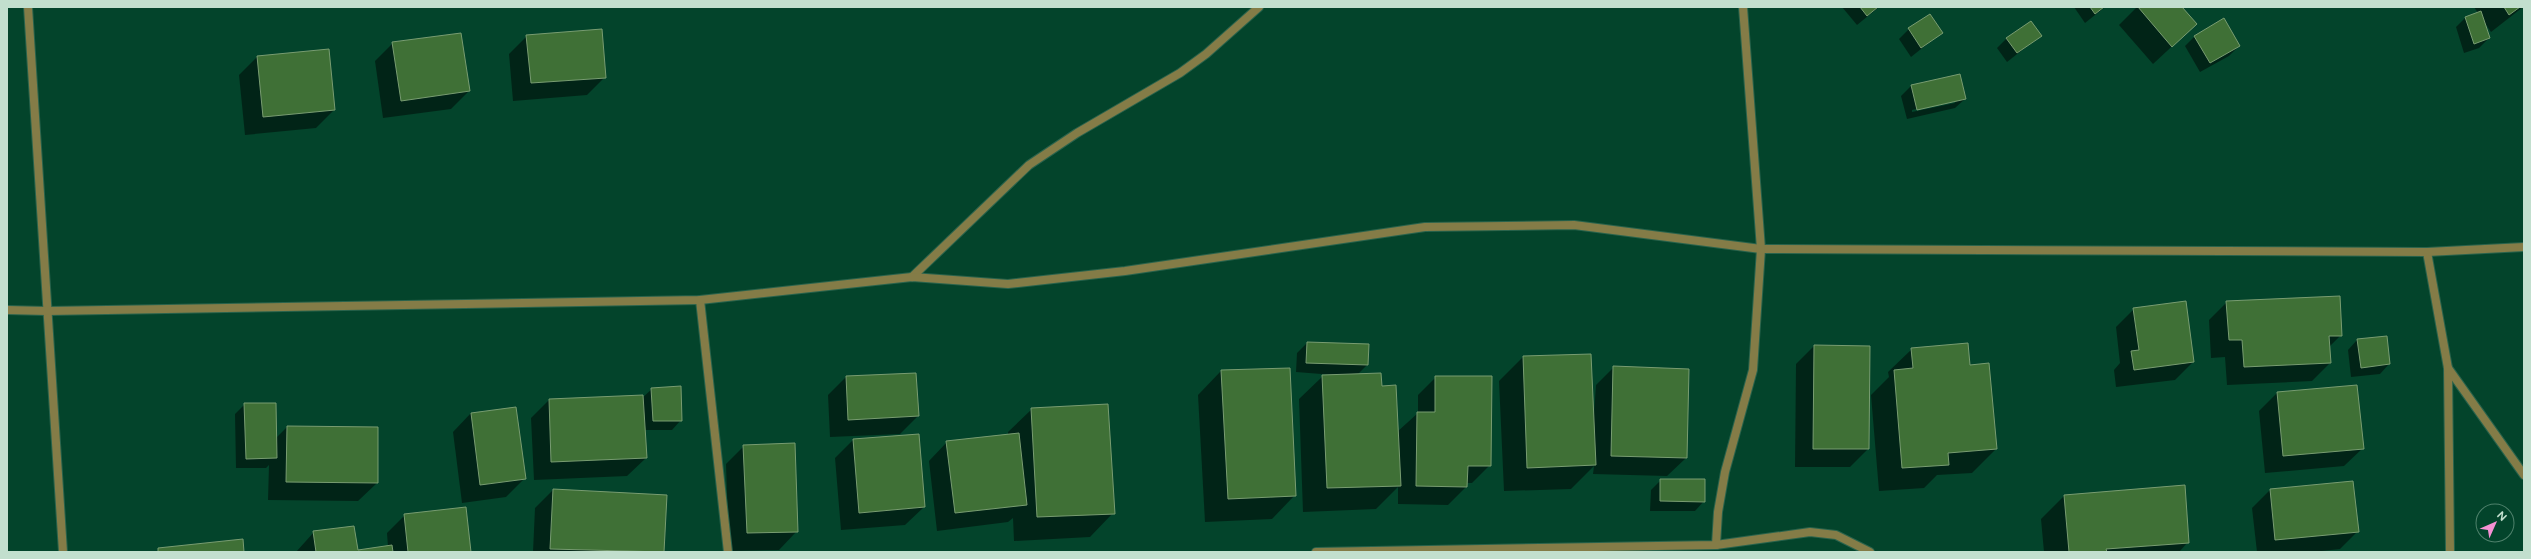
<svg xmlns="http://www.w3.org/2000/svg" width="2531" height="559" viewBox="0 0 2531 559" font-family="Figtree,sans-serif">
  <rect width="100%" height="100%" fill="#03442b"/>
  <g fill="#0007" fill-rule="evenodd">
    <polygon points="1842,7 1879,7 1857,25"/>
    <polygon points="2074,7 2105,7 2085,23"/>
    <polygon points="2137,7 2181,7 2196,24 2153,64 2119,25"/>
    <polygon points="2474,7 2523,7 2491,32 2485,23 2489,38 2479,48 2464,53 2456,27 2465,18 2478,13"/>
    <polygon points="1909,29 1941,33 1911,57 1899,39"/>
    <polygon points="527,36 605,77 587,95 513,101 509,54"/>
    <polygon points="2040,36 2007,62 1997,48 2007,38"/>
    <polygon points="2194,37 2239,46 2229,56 2200,72 2185,46"/>
    <polygon points="393,43 469,91 451,109 383,118 375,61"/>
    <polygon points="257,57 334,110 316,128 245,135 239,75"/>
    <path d="M1959 75 1965 99 1955 108 1907 119 1901 96 1911 86ZM1955 100V103L1912 112V110Z"/>
    <polygon points="2227,302 2341,335 2329,347 2330,363 2312,381 2227,385 2225,357 2211,358 2209,320"/>
    <polygon points="2134,309 2193,362 2175,380 2116,387 2114,370 2120,363 2116,327"/>
    <polygon points="2357,340 2389,364 2380,374 2351,377 2348,350"/>
    <polygon points="1307,343 1367,365 1357,375 1381,387 1397,432 1418,413 1418,395 1436,377 1490,465 1472,483 1467,483 1466,487 1448,505 1398,504 1398,487 1376,509 1303,512 1299,399 1323,376 1334,375 1296,372 1297,353"/>
    <polygon points="1814,346 1868,449 1850,467 1795,467 1796,364"/>
    <polygon points="1912,349 1969,366 1989,364 1996,449 1972,473 1937,475 1924,488 1879,491 1871,395 1889,377 1888,372"/>
    <polygon points="1590,355 1593,428 1596,385 1614,367 1686,458 1667,476 1593,474 1594,466 1571,489 1504,491 1499,381 1523,357"/>
    <polygon points="1221,371 1295,495 1272,519 1205,522 1198,395"/>
    <polygon points="846,377 918,416 900,434 830,437 828,395"/>
    <polygon points="652,389 681,420 672,430 644,430 646,458 627,476 534,480 531,418 549,400 642,396 642,398"/>
    <polygon points="2277,393 2363,448 2344,466 2265,473 2259,411"/>
    <polygon points="245,404 276,438 287,427 377,483 358,501 268,500 269,465 266,468 236,468 235,414"/>
    <polygon points="1032,409 1113,513 1090,537 1014,541 1013,518 1008,522 937,531 929,461 947,442 1008,436 1008,432"/>
    <polygon points="471,413 524,479 506,497 462,503 453,432"/>
    <polygon points="853,440 924,507 905,525 841,530 835,458"/>
    <polygon points="744,446 797,531 779,550 729,551 726,464"/>
    <polygon points="1661,480 1704,501 1695,511 1650,511 1651,490"/>
    <polygon points="553,490 666,496 663,552 533,552 535,508"/>
    <polygon points="2270,490 2358,531 2340,549 2313,552 2257,552 2252,508"/>
    <polygon points="2064,496 2188,542 2179,552 2044,552 2041,519"/>
    <polygon points="405,515 470,552 296,552 314,532 357,551 388,547 387,533"/>
  </g>
  <g fill="#3f7036" stroke="#789c71">
    <polygon points="1860,7 1878,7 1867,16"/>
    <polygon points="2090,7 2104,7 2095,14"/>
    <polygon points="2138,7 2182,7 2197,24 2172,47"/>
    <polygon points="2504,7 2520,7 2509,15"/>
    <polygon points="2481,11 2490,38 2474,44 2465,17"/>
    <polygon points="1930,14 1943,33 1921,48 1908,28"/>
    <polygon points="2224,18 2240,46 2210,63 2194,36"/>
    <polygon points="2031,21 2042,36 2017,53 2006,38"/>
    <polygon points="602,29 606,78 531,83 526,35"/>
    <polygon points="461,33 470,91 401,101 392,42"/>
    <polygon points="329,49 335,110 263,117 257,56"/>
    <polygon points="1960,74 1966,99 1917,110 1911,85"/>
    <polygon points="2340,296 2342,336 2329,336 2331,363 2244,367 2242,340 2229,340 2226,301"/>
    <polygon points="2186,301 2194,362 2134,370 2131,351 2139,350 2133,308"/>
    <polygon points="2387,336 2390,364 2361,368 2357,339"/>
    <polygon points="1307,342 1369,344 1368,365 1306,363"/>
    <polygon points="1968,343 1970,365 1989,363 1997,449 1948,453 1949,465 1902,468 1894,370 1913,368 1911,348"/>
    <polygon points="1814,345 1870,346 1869,449 1813,449"/>
    <polygon points="1591,354 1596,465 1527,468 1523,356"/>
    <polygon points="1613,366 1689,369 1687,458 1611,456"/>
    <polygon points="1290,368 1296,496 1228,499 1221,370"/>
    <polygon points="916,373 919,416 848,420 846,376"/>
    <polygon points="1381,373 1382,386 1396,385 1401,486 1327,488 1322,375"/>
    <polygon points="1435,376 1492,376 1491,466 1468,466 1467,487 1416,486 1417,412 1435,412"/>
    <polygon points="2357,385 2364,449 2283,456 2277,392"/>
    <polygon points="681,386 682,421 653,421 651,388"/>
    <polygon points="643,395 647,458 551,462 549,399"/>
    <polygon points="244,403 276,403 277,458 246,459"/>
    <polygon points="1108,404 1115,514 1037,517 1031,408"/>
    <polygon points="516,407 526,479 480,485 471,413"/>
    <polygon points="287,426 378,427 378,483 286,482"/>
    <polygon points="1019,433 1027,505 955,513 946,441"/>
    <polygon points="919,434 925,507 859,513 853,439"/>
    <polygon points="795,443 798,532 747,533 743,445"/>
    <polygon points="1660,479 1705,479 1705,502 1660,501"/>
    <polygon points="2353,481 2359,532 2275,540 2270,489"/>
    <polygon points="2185,485 2189,543 2106,549 2107,552 2069,552 2064,495"/>
    <polygon points="553,489 667,495 664,552 550,549"/>
    <polygon points="466,507 471,552 408,552 404,514"/>
    <polygon points="354,526 358,550 392,545 393,552 316,552 313,531"/>
    <polygon points="243,539 244,552 158,552 158,548"/>
  </g>
  <g fill="none" stroke-linecap="round" stroke-linejoin="round">
    <defs>
      <g id="street">
        <polyline points="28,7 63,552"/>
        <polyline points="2427,252 2448,368 2450,552"/>
        <polyline points="912,277 1029,165 1077,133 1180,73 1206,54 1259,7"/>
        <polyline points="700,300 728,552"/>
        <polyline points="7,310 47,311 700,300 912,277 1008,284 1125,271 1425,227 1574,225 1761,249 2427,252 2524,247"/>
        <polyline points="2448,368 2524,475"/>
        <polyline points="1716,545 1718,512 1725,472 1753,370 1761,249 1743,7"/>
        <polyline points="1316,552 1716,545 1810,532 1836,535 1870,552"/>
      </g>
    </defs>
    <use href="#street" stroke="#29634c" stroke-width="10"/>
    <use href="#street" stroke="#847c47" stroke-width="8"/>
  </g>
  <rect width="2531" height="559" fill="none" stroke="#c2dfce" stroke-width="16"/>
  <g transform="translate(2495 523) rotate(45)"><circle r="19" fill="#03442b" stroke="#4f826c"/>
  <path d="M0-3L7 15L0 10L-7 15Z" fill="#f491d3"/>
  <text y="-6" font-size="11" font-weight="bold" text-anchor="middle" fill="#c2dfce">N</text>
  </g>
</svg>
